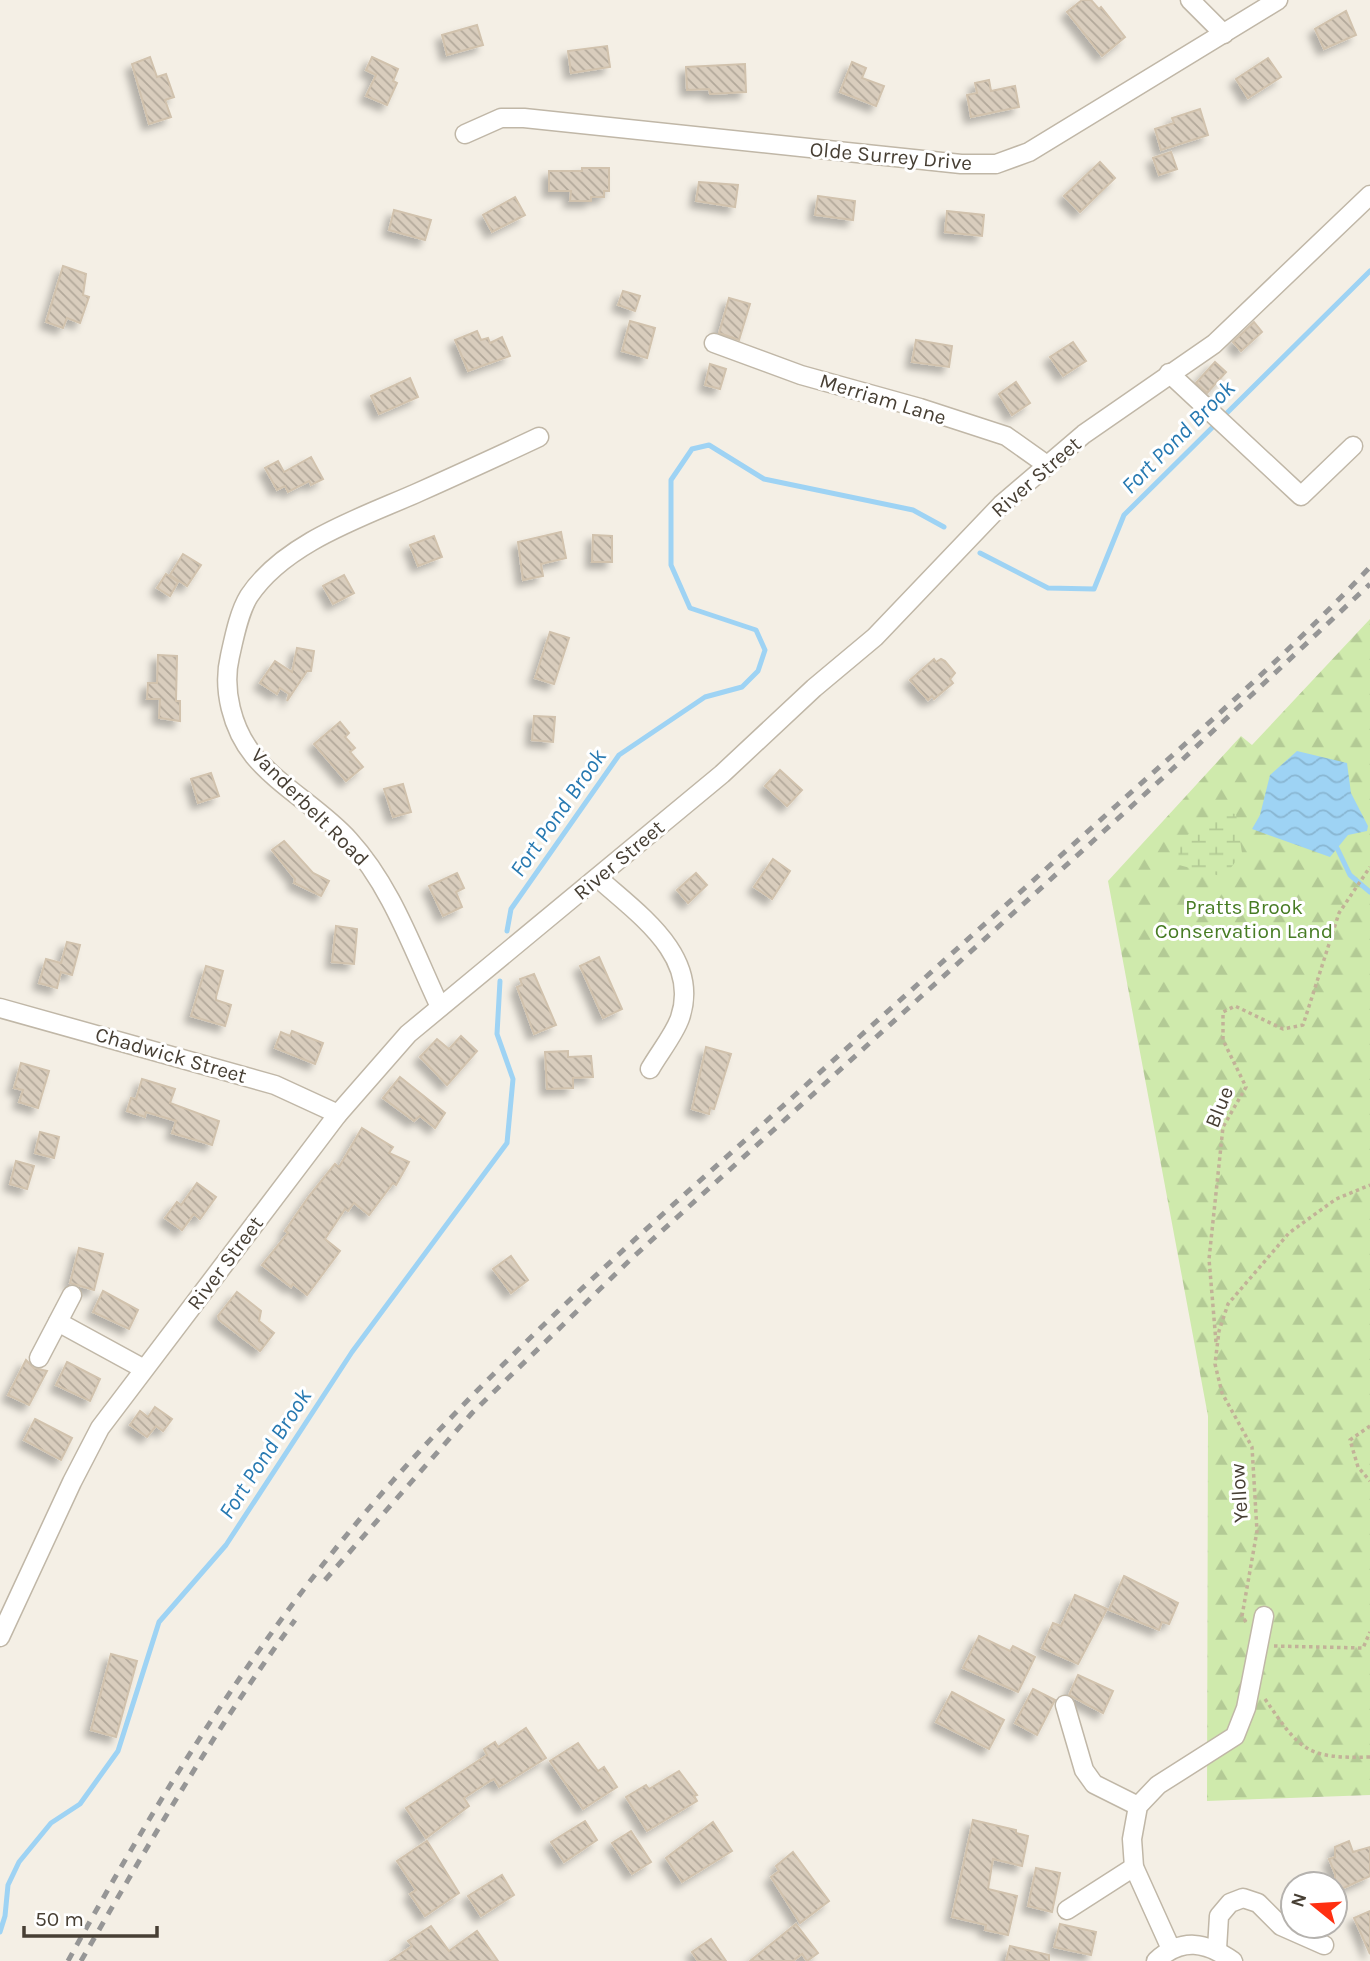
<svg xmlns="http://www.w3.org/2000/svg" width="1370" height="1961" viewBox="0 0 1370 1961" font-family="Karla,sans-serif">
  <defs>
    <pattern id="forest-firs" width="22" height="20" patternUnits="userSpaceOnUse" patternTransform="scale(1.75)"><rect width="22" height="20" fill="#cfeaac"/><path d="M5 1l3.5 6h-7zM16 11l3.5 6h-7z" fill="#b3ca95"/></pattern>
    <pattern id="wetland-marsh" width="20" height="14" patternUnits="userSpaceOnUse" patternTransform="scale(1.75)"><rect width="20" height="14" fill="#cfeaac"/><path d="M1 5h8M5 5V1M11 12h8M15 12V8" fill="none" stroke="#b3ca95"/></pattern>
    <pattern id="water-waves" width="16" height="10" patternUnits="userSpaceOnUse" patternTransform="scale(1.75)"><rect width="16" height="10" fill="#9ed3f4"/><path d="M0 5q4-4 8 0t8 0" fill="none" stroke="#89b6d2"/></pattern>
    <pattern id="building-back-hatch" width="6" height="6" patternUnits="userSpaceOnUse" patternTransform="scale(1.75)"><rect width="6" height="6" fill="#d9cdbd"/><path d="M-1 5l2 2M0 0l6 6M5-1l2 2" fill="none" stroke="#b2a89a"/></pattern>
    <filter id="shadow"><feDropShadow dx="-6" dy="6" stdDeviation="3.5" flood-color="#0004"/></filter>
  </defs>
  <rect width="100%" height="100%" fill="#f4efe5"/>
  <polygon fill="url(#forest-firs)" points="1370,619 1370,1795 1207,1801 1208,1416 1108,881 1241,736 1252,745"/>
  <polygon fill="url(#wetland-marsh)" points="1219,812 1236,814 1242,853 1224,877 1179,865 1178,842"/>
  <polygon fill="url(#water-waves)" points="1297,751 1347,763 1351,793 1368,826 1367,831 1348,835 1330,857 1252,829 1260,815 1270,775"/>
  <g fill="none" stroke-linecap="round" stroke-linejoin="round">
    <g stroke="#9ed3f4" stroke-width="5">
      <polyline points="980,553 1048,588 1094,589 1124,515 1370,271"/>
      <polyline points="1337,848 1350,875 1370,892"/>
      <polyline points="507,931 511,909 619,755 705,697 742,687 758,671 765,650 756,630 690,608 671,565 671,480 692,449 709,445 764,479 913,510 944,527"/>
      <polyline points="0,1932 5,1916 8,1885 19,1862 51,1823 80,1804 118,1751 159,1622 226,1545 352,1352 507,1143 513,1079 497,1034 500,981"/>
    </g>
  </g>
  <g fill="url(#building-back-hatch)" stroke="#d1c2ad" stroke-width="2" filter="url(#shadow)">
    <polygon points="1082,0 1091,0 1099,9 1101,7 1125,37 1102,56 1067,12"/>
    <polygon points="1346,11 1356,35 1324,49 1315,29"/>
    <polygon points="477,25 483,45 447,55 442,35"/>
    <polygon points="607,46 610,67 571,73 568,51"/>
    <polygon points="150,57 157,77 166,74 174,97 165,100 171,117 149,124 132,64"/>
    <polygon points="372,57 398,69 393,81 397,83 387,105 366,96 376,75 366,70"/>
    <polygon points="1268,58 1281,77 1248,98 1236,79"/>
    <polygon points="852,62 866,68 862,78 884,86 876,106 840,92"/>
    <polygon points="745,64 746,92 710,94 709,89 687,90 686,67"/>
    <polygon points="989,80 991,91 1015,86 1019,107 971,117 967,95 977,93 975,83"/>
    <polygon points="1200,109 1208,135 1161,150 1155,129 1174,123 1172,118"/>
    <polygon points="1171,152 1177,169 1159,175 1153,158"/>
    <polygon points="1100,162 1115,178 1080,212 1064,196"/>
    <polygon points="582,168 609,168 609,191 604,191 604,197 591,197 591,201 570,201 571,191 549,191 549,171 582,171"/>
    <polygon points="699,182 738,185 735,207 696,201"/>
    <polygon points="818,196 855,201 853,220 815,215"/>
    <polygon points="515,197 525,215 492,232 483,215"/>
    <polygon points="394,210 431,220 425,240 389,230"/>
    <polygon points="947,211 984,215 982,236 945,232"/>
    <polygon points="63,266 86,274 83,295 89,297 80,323 67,318 63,328 46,322"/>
    <polygon points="623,291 640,296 635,311 618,305"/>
    <polygon points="729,298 750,304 739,340 719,333"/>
    <polygon points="630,321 655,328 647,358 622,351"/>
    <polygon points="1254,322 1262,332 1241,351 1233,342"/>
    <polygon points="477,331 481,340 488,338 490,343 502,337 510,356 468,371 455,340"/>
    <polygon points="916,340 952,346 949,367 912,362"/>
    <polygon points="1073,342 1086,361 1063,376 1050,357"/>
    <polygon points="1215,362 1226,372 1207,393 1196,383"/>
    <polygon points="710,364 726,369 720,389 705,385"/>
    <polygon points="410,378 418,397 379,414 371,396"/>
    <polygon points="1016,382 1030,403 1012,415 999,394"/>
    <polygon points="311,457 323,479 311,485 309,481 288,492 285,486 277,490 265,468 278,461 284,472"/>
    <polygon points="561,532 566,558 541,564 543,576 523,580 518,542"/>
    <polygon points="593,535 612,536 612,562 592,562"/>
    <polygon points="434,536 442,557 418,566 410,545"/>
    <polygon points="183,554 201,565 187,586 170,575"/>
    <polygon points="166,574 178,582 170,596 157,588"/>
    <polygon points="344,575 354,593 333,604 323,586"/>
    <polygon points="550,632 569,638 554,684 535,678"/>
    <polygon points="297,648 314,651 311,671 307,671 287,701 289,694 280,688 277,694 260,683 275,661 292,672"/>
    <polygon points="158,655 177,656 176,701 180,701 180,721 159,718 160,699 147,699 148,683 157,683"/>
    <polygon points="934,659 936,662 941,659 945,661 955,673 950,679 953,683 934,699 932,696 928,700 910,680"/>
    <polygon points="534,716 555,717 553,742 532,740"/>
    <polygon points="340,722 349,733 345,737 355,748 350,752 363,767 346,781 314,744"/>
    <polygon points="780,770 802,790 787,806 765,786"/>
    <polygon points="211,773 219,796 198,803 191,779"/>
    <polygon points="403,784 411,812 393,817 384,789"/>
    <polygon points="284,841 313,873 329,881 321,896 294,883 295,879 272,850"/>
    <polygon points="773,859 790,871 772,899 754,887"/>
    <polygon points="457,873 464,888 456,892 462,907 443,916 429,886"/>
    <polygon points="696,873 707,885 688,903 677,890"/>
    <polygon points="336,926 357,929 354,964 332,962"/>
    <polygon points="67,942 80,945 72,975 61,972 57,988 39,983 46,959 61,963"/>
    <polygon points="599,957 622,1009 603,1018 580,966"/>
    <polygon points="206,966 223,971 216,997 216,1000 231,1005 225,1026 191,1016"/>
    <polygon points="534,974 556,1025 534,1034 517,987 522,985 520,979"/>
    <polygon points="292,1031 323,1043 315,1064 275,1048 281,1032 290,1036"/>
    <polygon points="461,1036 477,1051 447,1085 420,1057 437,1039 449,1049"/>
    <polygon points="706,1047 731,1054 714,1109 710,1108 709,1114 692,1109"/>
    <polygon points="568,1051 568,1057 591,1056 593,1077 573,1078 573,1088 547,1089 545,1052"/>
    <polygon points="21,1063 49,1071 38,1108 19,1102 23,1090 14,1088"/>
    <polygon points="400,1077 445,1113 435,1128 420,1116 414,1121 383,1098"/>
    <polygon points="142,1079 175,1089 170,1103 219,1121 212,1145 172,1133 176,1121 146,1112 145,1117 127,1111 131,1098 136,1099"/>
    <polygon points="362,1128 393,1147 389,1153 409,1162 396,1185 393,1183 369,1215 354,1203 348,1211 345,1209 325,1239 340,1251 307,1295 293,1284 291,1287 262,1265 288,1233 285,1231 309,1196 335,1164 339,1167"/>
    <polygon points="40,1132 59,1137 54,1158 35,1153"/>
    <polygon points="16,1161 34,1166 27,1189 10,1184"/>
    <polygon points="197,1183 216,1197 200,1219 194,1214 182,1230 165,1218 177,1202 181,1205"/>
    <polygon points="79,1248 103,1254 94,1290 70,1283"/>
    <polygon points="511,1256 528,1280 511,1293 493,1269"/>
    <polygon points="103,1291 138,1310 129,1329 93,1312"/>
    <polygon points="237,1292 261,1311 259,1321 274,1333 260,1351 219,1320 218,1316"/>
    <polygon points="26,1360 34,1368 47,1371 29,1405 8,1395"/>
    <polygon points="67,1362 100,1379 90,1401 56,1385"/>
    <polygon points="155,1407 172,1419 163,1431 156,1426 147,1437 130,1425 140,1411 148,1417"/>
    <polygon points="35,1419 72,1438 61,1460 24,1440"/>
    <polygon points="1124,1576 1178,1603 1169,1624 1162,1622 1159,1630 1109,1610"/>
    <polygon points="1075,1595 1107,1609 1078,1664 1042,1648 1053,1623 1061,1626"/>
    <polygon points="979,1636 1010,1651 1013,1646 1035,1657 1018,1692 963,1668"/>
    <polygon points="111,1654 137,1661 116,1737 91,1730"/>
    <polygon points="1078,1675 1113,1691 1103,1713 1069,1695"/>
    <polygon points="1033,1689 1055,1700 1037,1735 1015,1723"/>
    <polygon points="952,1692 1004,1720 989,1749 936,1722"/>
    <polygon points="526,1728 546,1758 499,1787 494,1779 490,1781 464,1798 469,1806 426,1838 406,1808 487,1755 484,1749 495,1742 498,1747"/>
    <polygon points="578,1743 598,1771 604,1767 617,1787 583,1809 550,1761"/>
    <polygon points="679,1771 697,1795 694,1796 697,1801 647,1831 626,1797 646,1785 649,1789"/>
    <polygon points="973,1820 1016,1830 1016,1833 1028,1836 1022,1866 993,1859 988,1889 1017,1896 1008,1935 985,1930 986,1925 952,1917"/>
    <polygon points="585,1821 597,1840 564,1862 551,1842"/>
    <polygon points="713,1822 732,1851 682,1882 666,1858"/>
    <polygon points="631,1831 651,1862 632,1874 612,1843"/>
    <polygon points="427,1841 459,1893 425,1916 410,1894 416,1890 397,1861"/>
    <polygon points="1349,1841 1353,1852 1370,1847 1370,1876 1335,1892 1335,1874 1329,1859 1335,1857 1335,1847"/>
    <polygon points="793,1852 829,1901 800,1923 771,1877 779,1871 776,1866"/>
    <polygon points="1036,1868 1060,1873 1052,1912 1028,1906"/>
    <polygon points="502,1875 514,1895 481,1916 468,1896"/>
    <polygon points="1370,1911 1370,1954 1354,1918"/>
    <polygon points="796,1924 818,1953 807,1961 802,1954 793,1961 750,1961"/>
    <polygon points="1060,1924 1096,1932 1091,1955 1054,1947"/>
    <polygon points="431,1926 449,1951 477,1931 498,1961 390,1961 412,1946 408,1941"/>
    <polygon points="711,1939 726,1961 698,1961 692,1952"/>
    <polygon points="1010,1946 1049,1955 1049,1961 1006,1961"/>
  </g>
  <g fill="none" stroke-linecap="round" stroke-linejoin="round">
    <defs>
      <g id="minor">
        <polyline points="1190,0 1224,34"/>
        <polyline points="465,134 501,118 524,118 961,164 996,164 1029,152 1278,0"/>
        <polyline points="714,343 801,375 920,408 1006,436 1047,465"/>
        <polyline points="1169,373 1301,496 1353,446"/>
        <path d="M598 878C638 914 701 956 680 1018 674 1035 659 1053 650 1069"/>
        <path d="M440 1007C413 950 392 887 349 840 321 809 281 788 254 756 232 729 222 689 230 656 234 638 239 612 249 596 285 542 363 517 419 492 459 474 499 456 539 437"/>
        <polyline points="0,1008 275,1085 338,1114"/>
        <polyline points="58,1322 144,1369"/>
        <polyline points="39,1358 72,1295"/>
        <polyline points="0,1637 72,1482 100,1428 338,1114 408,1034 722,774 814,688 875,637 1002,504 1084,434 1214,344 1370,195"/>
        <polyline points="1065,1705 1084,1770 1094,1784 1138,1806"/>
        <polyline points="1067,1910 1134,1867"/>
        <polyline points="1171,1949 1134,1867 1132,1839 1138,1806 1158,1785 1235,1736 1246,1708 1264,1616"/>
        <polyline points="1217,1949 1219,1916 1230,1903 1243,1898 1258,1903 1281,1926 1324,1945"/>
        <path d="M1156 1961C1182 1937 1206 1942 1233 1961"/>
      </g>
    </defs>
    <use href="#minor" stroke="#c0b7a7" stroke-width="21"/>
    <g stroke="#c2b298" stroke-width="3.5" stroke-dasharray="3.5 3.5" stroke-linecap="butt">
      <polyline points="1216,1342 1209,1259 1223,1127 1246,1087 1223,1040 1223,1012 1235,1006 1283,1029 1303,1025 1339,913 1370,867"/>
      <polyline points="1370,1426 1350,1440 1358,1467 1370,1481"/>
      <polyline points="1246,1622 1242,1616 1257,1531 1252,1447 1222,1393 1215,1364 1219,1331 1228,1304 1289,1233 1336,1199 1370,1185"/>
      <polyline points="1274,1646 1363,1648 1370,1632"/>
      <path d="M1265 1699C1300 1750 1306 1759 1370 1757"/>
    </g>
    <use href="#minor" stroke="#fff" stroke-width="18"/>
    <g stroke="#969696" stroke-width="5" stroke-dasharray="9 9" stroke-linecap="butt">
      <polyline points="325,1580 472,1413 632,1258 1166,775 1370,584"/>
      <path d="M68 1961C162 1790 267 1621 398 1475 507 1353 630 1243 752 1134 873 1024 995 915 1117 805 1203 728 1291 651 1370 567"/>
      <path d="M81 1961C148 1845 216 1727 295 1620"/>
    </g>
  </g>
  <g text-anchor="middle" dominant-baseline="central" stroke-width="6" stroke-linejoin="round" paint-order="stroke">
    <g font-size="21" fill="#473f34" stroke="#fff">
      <text transform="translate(891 156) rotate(5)">Olde Surrey Drive</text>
      <text transform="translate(883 399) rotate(17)">Merriam Lane</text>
      <text transform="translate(1036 477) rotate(-41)">River Street</text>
      <text transform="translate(310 807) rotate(45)">Vanderbelt Road</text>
      <text transform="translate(619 860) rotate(-40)">River Street</text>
      <text transform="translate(171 1055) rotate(16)">Chadwick Street</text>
      <text transform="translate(1219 1107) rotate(-68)">Blue</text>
      <text transform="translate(225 1263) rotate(-53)">River Street</text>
      <text transform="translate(1239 1493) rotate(-94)">Yellow</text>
    </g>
    <g font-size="21" fill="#477c24" stroke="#fff">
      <text x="1244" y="907">Pratts Brook<tspan x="1244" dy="24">Conservation Land</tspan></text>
    </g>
    <g font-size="23" font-style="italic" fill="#2779b1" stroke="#fff">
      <text transform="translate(1178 437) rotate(-45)">Fort Pond Brook</text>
      <text transform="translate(558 813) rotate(-55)">Fort Pond Brook</text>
      <text transform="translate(265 1454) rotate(-57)">Fort Pond Brook</text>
    </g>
  </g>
  <g transform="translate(1314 1905) rotate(288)"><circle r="33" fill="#ffffff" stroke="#b5b2ae" stroke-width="2"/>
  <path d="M0-5L12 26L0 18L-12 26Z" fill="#ff3011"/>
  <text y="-10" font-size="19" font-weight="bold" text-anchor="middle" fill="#473f34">N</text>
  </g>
  <path d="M24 1926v10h133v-10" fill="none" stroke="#473f34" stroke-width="3.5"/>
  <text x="35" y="1926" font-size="21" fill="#473f34" stroke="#ffffff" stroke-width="5" paint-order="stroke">50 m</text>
</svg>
